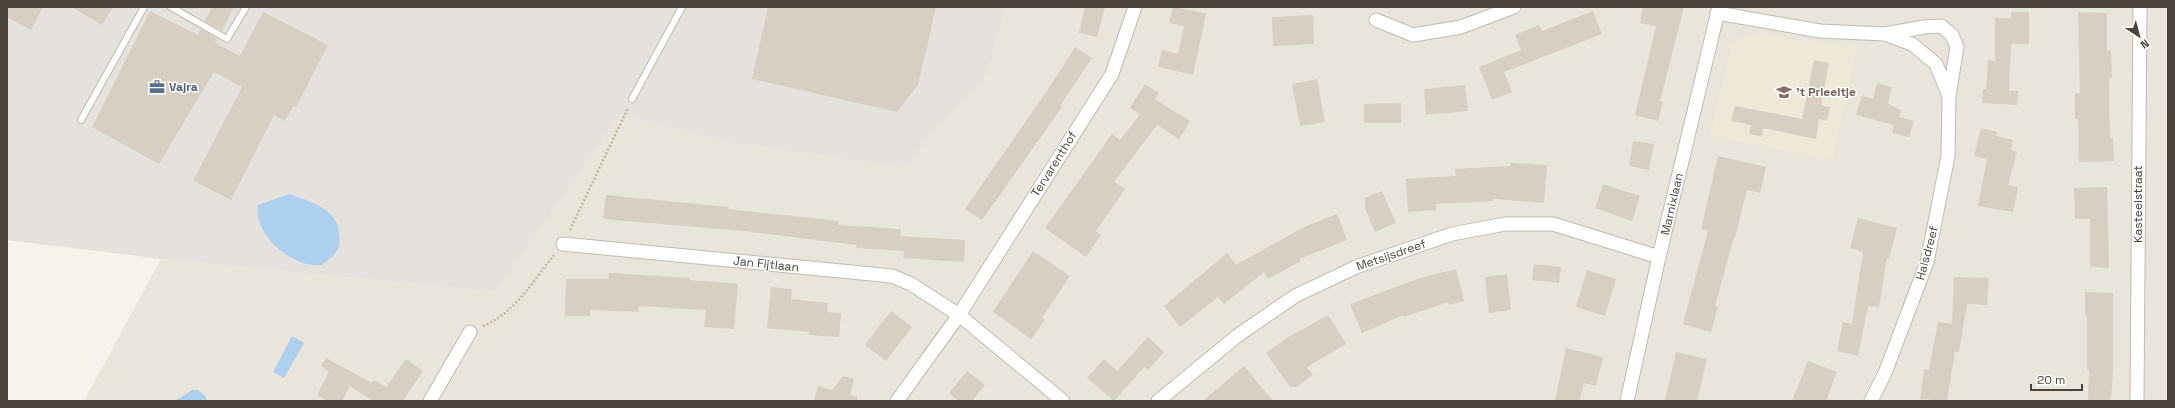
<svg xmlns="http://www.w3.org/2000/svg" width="2175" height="408" viewBox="0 0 2175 408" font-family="'Space Grotesk',sans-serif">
  <rect width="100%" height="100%" fill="#f5f3ec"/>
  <polygon fill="#e9e5da" points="1006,7 2168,7 2168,401 84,401 161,259 496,292 621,114 720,140 988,72"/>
  <polygon fill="#e5e2dd" points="7,7 1006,7 988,72 903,167 720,140 621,114 496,292 161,259 7,240"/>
  <polygon fill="#eee8d7" points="1752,32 1798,41 1857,47 1832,160 1710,135 1731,49 1738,40"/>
  <g fill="#acd0ee">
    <path d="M289 194C308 201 337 208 339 232 341 252 336 253 322 265 317 265 311 265 306 264 283 258 253 231 258 205Z"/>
    <polygon points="292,336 304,343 284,378 273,372"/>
    <polygon points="192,390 198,390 206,397 206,401 175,401"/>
  </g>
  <g fill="#d7cfc2">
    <polygon points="7,7 43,7 31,30 7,17"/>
    <polygon points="72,7 113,7 102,25"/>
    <polygon points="212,7 234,7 222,31 205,21"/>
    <polygon points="768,7 936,7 918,85 897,112 752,79"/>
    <polygon points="1085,7 1105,7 1097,37 1079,33"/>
    <polygon points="1173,7 1206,13 1193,75 1158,67 1162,50 1178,54 1184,26 1169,23"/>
    <polygon points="1643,7 1684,7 1660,101 1663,102 1658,121 1635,115 1656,26 1640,23"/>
    <polygon points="150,11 198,35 201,29 217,39 215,43 240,56 263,12 328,45 296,107 293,106 285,121 274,115 231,200 193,181 242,87 214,72 159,164 92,127"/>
    <polygon points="1593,11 1602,34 1504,72 1512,92 1492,100 1479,67 1521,50 1515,35 1539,25 1542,31"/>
    <polygon points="2011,12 2029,12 2029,44 2011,44 2009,91 2018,91 2017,105 1982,103 1983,89 1986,89 1988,60 1995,61 1995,18 2011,18"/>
    <polygon points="2078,12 2107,13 2107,51 2111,51 2112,78 2109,78 2110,138 2113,138 2114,161 2079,162 2078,119 2075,119 2075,93 2080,93"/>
    <polygon points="1313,15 1314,44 1273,46 1272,17"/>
    <polygon points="1075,47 1092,58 1060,106 1062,107 982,220 965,209 1053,82"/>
    <polygon points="1814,60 1829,63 1821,105 1830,107 1827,121 1819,119 1816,139 1763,128 1762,137 1749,134 1751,125 1731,121 1735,106 1802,119"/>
    <polygon points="1317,79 1325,122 1300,126 1292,84"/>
    <polygon points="1877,83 1892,87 1888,104 1901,110 1899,117 1914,121 1909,137 1892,133 1894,125 1856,115 1862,96 1873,99"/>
    <polygon points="1145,84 1159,93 1155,99 1190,121 1179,139 1157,125 1114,182 1125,189 1096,231 1101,235 1086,257 1045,228 1112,134 1120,140 1140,114 1130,108"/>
    <polygon points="1465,85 1468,111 1426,115 1424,89"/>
    <polygon points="1401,103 1401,123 1364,123 1364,104"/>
    <polygon points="1981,128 1997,132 1996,136 2013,140 2011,150 2017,152 2008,185 2018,187 2013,212 1978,206 1987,159 1974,156"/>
    <polygon points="1633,141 1654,144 1649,170 1629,166"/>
    <polygon points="1718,156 1766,167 1760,193 1747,190 1735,237 1734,237 1715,306 1718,307 1711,332 1683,324 1708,231 1701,229"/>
    <polygon points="1510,163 1547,165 1544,203 1493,199 1493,201 1436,204 1436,210 1408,212 1406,179 1456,176 1455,169 1510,166"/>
    <polygon points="1603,184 1640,196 1632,221 1595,208"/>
    <polygon points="2107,187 2109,268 2090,267 2090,219 2075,219 2074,188"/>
    <polygon points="1382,191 1396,223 1375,232 1365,208 1365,198"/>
    <polygon points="606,195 729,207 728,209 839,221 838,225 901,229 900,236 965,240 964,262 903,258 904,251 856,248 857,245 745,231 603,219"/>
    <polygon points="1337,214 1347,240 1299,259 1301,261 1268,279 1264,272 1224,304 1218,297 1180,327 1164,306 1227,253 1236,265 1304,227"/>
    <polygon points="1858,218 1897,228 1889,258 1887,258 1879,307 1868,306 1858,356 1837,351 1843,322 1852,324 1863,252 1850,248"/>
    <polygon points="1033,251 1070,276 1042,318 1045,320 1031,339 993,312"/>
    <polygon points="1534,264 1561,267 1559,283 1532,280"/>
    <polygon points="1456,269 1464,301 1449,305 1448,302 1404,317 1403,315 1362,333 1350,304 1420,278"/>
    <polygon points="1587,270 1616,279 1605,316 1576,307"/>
    <polygon points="609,273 690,278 690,280 738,284 734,329 704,327 706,310 639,306 639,312 590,310 590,316 565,316 566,279 608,279"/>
    <polygon points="1507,274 1511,310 1489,313 1485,277"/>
    <polygon points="1954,277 1989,278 1987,305 1967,304 1959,352 1955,352 1947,401 1920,399 1924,369 1929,370 1938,322 1952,324"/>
    <polygon points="771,287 792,289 791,299 828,303 827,312 841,313 839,337 808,335 809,332 767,328"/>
    <polygon points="2085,292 2113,293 2113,369 2111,401 2088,401 2089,370 2087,370 2087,316 2085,316"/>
    <polygon points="891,311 912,327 886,361 865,345"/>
    <polygon points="1328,315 1346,344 1307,367 1313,375 1296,387 1290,387 1266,353 1287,338"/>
    <polygon points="1148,337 1164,352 1148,370 1144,367 1114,401 1087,378 1104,359 1117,371"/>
    <polygon points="1566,348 1603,357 1596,386 1584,383 1579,401 1555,401"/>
    <polygon points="1676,352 1707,359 1697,401 1665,401"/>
    <polygon points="326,358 372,383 374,380 386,387 406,359 423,371 404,399 407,401 373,401 350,386 342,401 327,401 317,395 329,372 321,366"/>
    <polygon points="1808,361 1837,372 1826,401 1792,401"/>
    <polygon points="1244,366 1273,401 1203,401"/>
    <polygon points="967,371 985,385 972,401 959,401 949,393"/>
    <polygon points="843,376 854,379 850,395 857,397 857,401 814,401 818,386 832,390"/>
  </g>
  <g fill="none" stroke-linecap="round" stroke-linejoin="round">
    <defs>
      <g id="lane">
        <polyline points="171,7 227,39 246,7"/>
        <polyline points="632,99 682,7"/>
        <polyline points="81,120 144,7"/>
      </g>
      <g id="street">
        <polyline points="1717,13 1820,31 1884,34 1912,44 1936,64 1949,96 1948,156 1927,262 1885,373 1871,401"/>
        <polyline points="1376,20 1413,35 1461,27 1514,7"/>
        <polyline points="1885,34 1924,27 1941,26 1952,35 1957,47 1949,96"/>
        <polyline points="563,244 892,276 911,284 959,315 1112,74 1135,7"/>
        <polyline points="430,401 470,332"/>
        <polyline points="897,401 959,315 1063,401"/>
        <polyline points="1158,401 1237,336 1295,296 1356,267 1452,234 1505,224 1553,224 1659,257"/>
        <polyline points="1627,401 1659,257 1719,7"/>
        <polyline points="2137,401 2140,7"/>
      </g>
    </defs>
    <use href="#lane" stroke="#c1bbaf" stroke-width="8"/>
    <use href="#street" stroke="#c1bbaf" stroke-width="15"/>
    <g stroke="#c2b7a0" stroke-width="2.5" stroke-dasharray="2 2" stroke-linecap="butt">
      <polyline points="570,230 628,108"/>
      <path d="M483 326C515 313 533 281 554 255"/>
    </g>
    <use href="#lane" stroke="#fff" stroke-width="6"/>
    <use href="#street" stroke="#fff" stroke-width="13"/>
  </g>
  <defs>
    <symbol id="office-bare" viewBox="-9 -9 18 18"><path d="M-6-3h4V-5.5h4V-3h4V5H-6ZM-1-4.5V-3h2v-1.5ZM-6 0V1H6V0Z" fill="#5c6f8a" stroke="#fff" stroke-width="2.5" paint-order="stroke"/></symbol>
    <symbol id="school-bare" viewBox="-9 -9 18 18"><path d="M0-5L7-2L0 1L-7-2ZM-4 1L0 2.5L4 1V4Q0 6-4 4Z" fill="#8d6e63" stroke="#fff" stroke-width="2.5" paint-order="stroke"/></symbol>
  </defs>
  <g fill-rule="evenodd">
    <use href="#office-bare" x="146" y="76" width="22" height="22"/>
    <use href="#school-bare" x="1773" y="81" width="22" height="22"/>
  </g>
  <g text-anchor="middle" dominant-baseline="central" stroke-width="3" stroke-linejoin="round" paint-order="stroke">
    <g font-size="12" font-weight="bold" fill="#4e5e75" stroke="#fff" text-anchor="start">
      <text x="169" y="87">Vajra</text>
    </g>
    <g font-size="12" font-weight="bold" fill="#785e54" stroke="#fff" text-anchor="start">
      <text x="1796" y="92">’t Prieeltje</text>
    </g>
    <g font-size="12" fill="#4a443a" stroke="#fff">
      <text transform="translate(1054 164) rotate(-58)">Tervarenthof</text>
      <text transform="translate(1672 204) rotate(-77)">Marnixlaan</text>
      <text transform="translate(2138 204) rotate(-90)">Kasteelstraat</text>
      <text transform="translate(1927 253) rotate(-75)">Halsdreef</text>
      <text transform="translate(1391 255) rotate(-19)">Metsijsdreef</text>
      <text transform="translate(766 264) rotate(6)">Jan Fijtlaan</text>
    </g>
  </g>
  <rect width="2175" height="408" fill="none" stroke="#4a443a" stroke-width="16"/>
  <g transform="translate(2139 36) rotate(144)" stroke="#ffffff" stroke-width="3" paint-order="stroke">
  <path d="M0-3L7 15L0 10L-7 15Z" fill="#4a443a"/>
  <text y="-6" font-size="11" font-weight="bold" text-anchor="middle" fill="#4a443a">N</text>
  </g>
  <path d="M2031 384v6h51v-6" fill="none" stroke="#4a443a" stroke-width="2"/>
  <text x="2037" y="384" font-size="12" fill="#4a443a" stroke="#ffffff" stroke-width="3" paint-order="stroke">20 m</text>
</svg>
